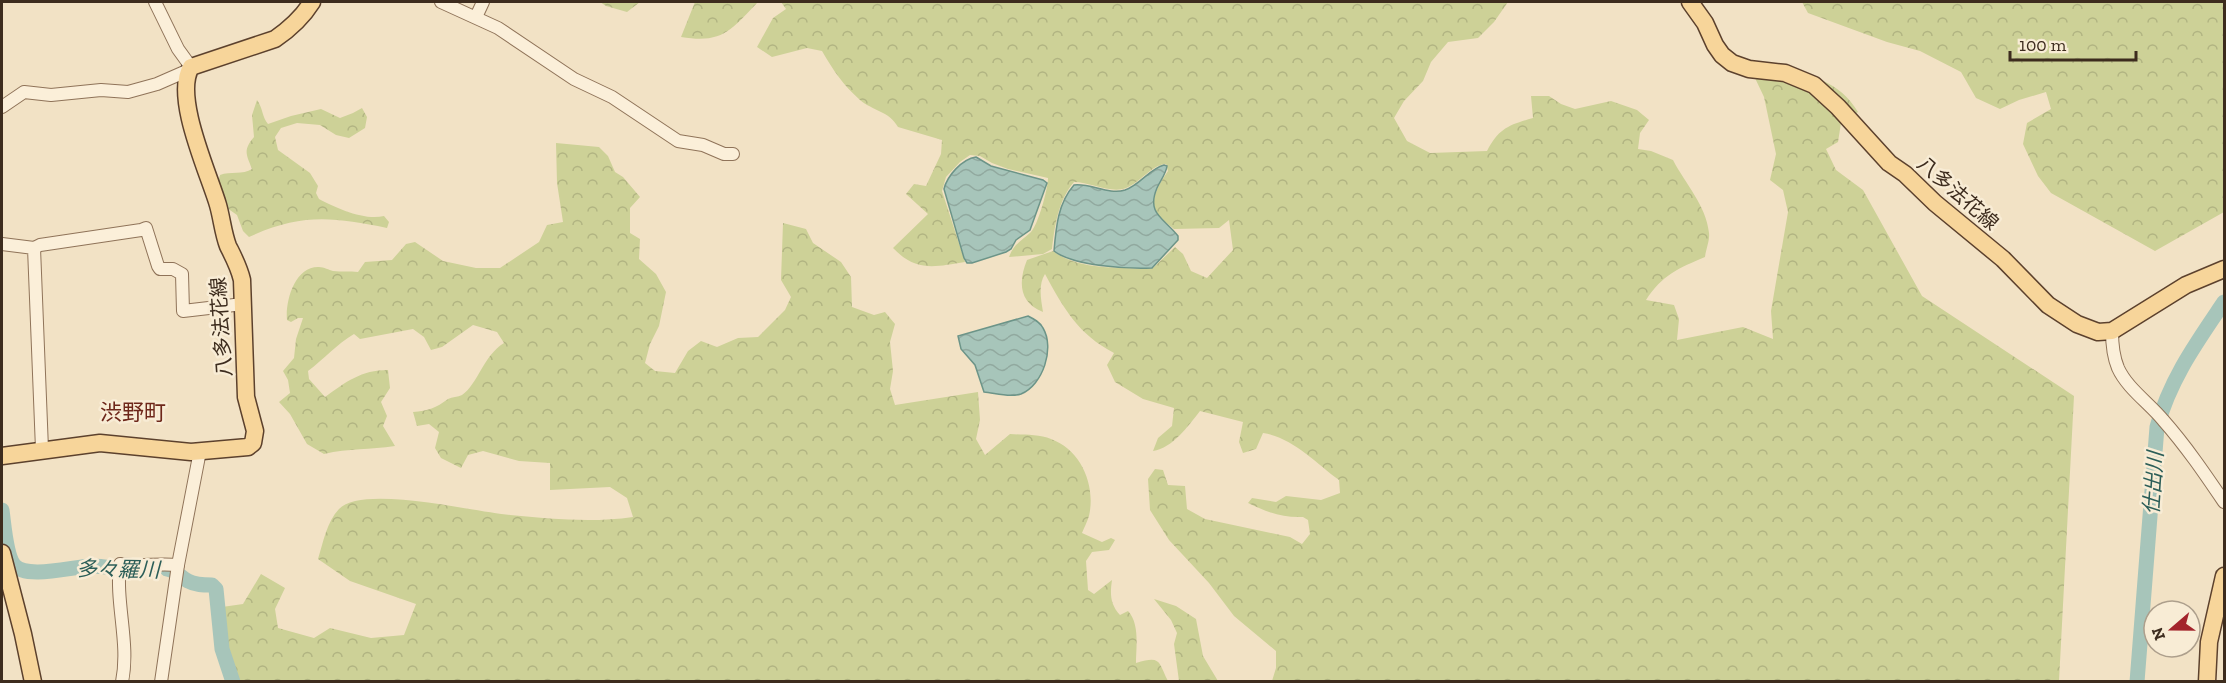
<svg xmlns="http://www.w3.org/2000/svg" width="2226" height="683" viewBox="0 0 2226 683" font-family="'Zilla Slab','Noto Sans JP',serif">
  <defs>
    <pattern id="forest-crowns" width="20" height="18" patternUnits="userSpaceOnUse" patternTransform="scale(1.5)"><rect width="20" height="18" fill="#cdd197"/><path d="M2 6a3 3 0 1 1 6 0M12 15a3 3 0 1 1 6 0" fill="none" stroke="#b1b482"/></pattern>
    <pattern id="water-waves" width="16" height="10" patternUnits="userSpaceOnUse" patternTransform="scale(1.5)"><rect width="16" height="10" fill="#a7c5ba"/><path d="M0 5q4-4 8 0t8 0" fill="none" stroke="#91a99f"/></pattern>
  </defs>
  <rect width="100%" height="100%" fill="#f2e2c5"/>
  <g fill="url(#forest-crowns)">
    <polygon points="600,2 640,2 627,12 606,6"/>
    <path d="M695 2H758C731 30 723 44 681 37Z"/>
    <path d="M781 2H1508L1494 22 1478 38 1448 42 1431 62 1423 81 1404 101 1394 118 1407 141 1430 153 1487 151C1499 128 1509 125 1533 118L1531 96H1549L1561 104 1575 109 1611 101 1637 110 1649 120 1640 133 1638 149 1651 151 1673 160C1686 185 1706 205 1709 233 1710 240 1706 249 1705 257 1679 268 1662 275 1646 300L1674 305 1679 319 1677 340 1743 327 1773 339 1771 311 1788 212 1783 190 1770 180 1776 154 1764 97 1755 78 1775 66C1809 75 1839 80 1858 112L1841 123 1838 142 1826 149 1836 170 1863 190 1922 296 2074 396 2059 681H1272L1276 668V651L1234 616 1209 583 1169 540 1150 510 1148 479 1155 469 1163 470 1168 485 1185 486 1187 509 1205 519 1290 537 1302 544 1310 534 1308 520 1303 517C1282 518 1267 512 1248 503L1252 498 1276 502 1286 496 1321 500 1340 493 1339 480C1316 463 1292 437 1263 433L1256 449 1243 453 1239 442 1243 422 1200 411C1188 426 1173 448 1153 451L1158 438 1172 426 1174 408 1143 399 1115 382 1107 365 1114 353C1078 334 1064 309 1045 274 1038 285 1041 299 1043 312 1019 303 1018 282 1027 260L1053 251C1078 270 1116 267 1147 269L1153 268 1175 247 1183 254 1191 271 1207 278 1233 250 1229 220 1219 228 1174 229C1168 224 1159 218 1156 212 1149 199 1161 181 1168 171L1166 164C1151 165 1141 182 1126 188 1111 194 1090 182 1074 182 1058 201 1055 225 1052 249L1043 254 1009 257C1014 244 1021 241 1031 232 1038 225 1048 189 1048 178L1008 169 992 163 980 156 970 155 960 162 946 177 942 191 965 262C934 267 916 272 893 248L928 214 906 194 914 184 926 186 941 154 942 140 898 127C889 111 873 111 860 100 843 85 833 70 822 51L807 48 772 57 757 47 773 18 786 9Z"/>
    <polygon points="1802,2 2224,2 2224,212 2155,251 2051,193 2038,176 2023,144 2027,123 2051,109 2046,92 2019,100 2000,109 1976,98 1961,72 1920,51 1887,42 1808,13"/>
    <path d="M257 100C263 108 262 117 268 124L291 116 321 109 340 118 353 113 362 108 367 117 365 128 349 138 336 135 320 125 297 123 281 128 275 137 278 150 310 173 318 186 316 193 319 199C336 208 365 221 384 216L389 222 387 228C333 217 301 213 249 237L243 231 237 215 227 208 218 182 220 175C230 171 243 175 252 169 246 154 243 150 254 137L252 115Z"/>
    <path d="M556 143 599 147 608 156 615 172 623 177 640 197 630 208V233L640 239 639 259 656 274 666 292 659 326 650 344 645 363 655 371 675 373 688 351 701 341 717 347 738 338 758 337 785 310 791 297 781 280 783 223 806 229 813 243 841 262 851 277 852 307 874 315 885 312 895 324 890 342 893 371 890 389 895 405 978 392 980 420 976 439 985 455 1010 434C1023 435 1039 434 1051 439 1081 450 1096 485 1089 516 1087 522 1084 528 1082 533L1102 542 1111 538 1115 540 1109 550 1092 552 1086 561 1088 590 1094 594 1112 580C1110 594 1110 604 1120 615L1128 611C1140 624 1136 647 1136 663 1162 655 1158 662 1168 681H236L225 641 222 607 243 604 261 574 285 588 275 609 278 628 314 638 330 628 371 638 404 635 416 604 350 581 318 559C323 543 327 521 339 509 362 484 475 512 510 515 551 519 592 523 633 517L627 498 610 487 550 490V463L519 461 483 451 468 455 461 468 441 458 435 448 439 432 429 424 417 426 413 412C428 411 436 408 448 399 452 397 458 397 462 395 478 384 483 356 504 343L497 332 473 325 442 347 431 350 424 337 413 329 360 339 354 334C337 344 324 359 308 371L309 379 325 397C346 382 361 370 388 370L390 388 381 402 387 416 383 426 395 446C370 450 349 448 324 454L307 444 290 414 279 402 290 393 288 380 283 371 294 358 296 339 303 318H298L291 322 287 320C285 301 295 266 319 267 324 267 329 270 333 271 341 272 350 271 358 272L365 262 392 260 406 244 415 242 443 261 476 268H500L539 242 547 225 563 222 557 183Z"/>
    <polygon points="1154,599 1176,606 1196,619 1203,656 1218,681 1179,681 1174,644 1177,633 1171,620"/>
  </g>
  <g fill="url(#water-waves)" stroke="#6c9488" stroke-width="1.5">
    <path d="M976 157 991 166 1043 180 1047 183 1030 230 1016 240 1011 249 1006 252 972 263H967L964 258 944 189C947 176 962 159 976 157Z"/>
    <path d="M1164 165 1167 166C1166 174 1160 181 1157 188 1146 214 1164 218 1178 236V240L1152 268C1127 269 1073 266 1054 251 1056 227 1058 203 1074 185 1091 183 1108 195 1125 190 1140 185 1149 169 1164 165Z"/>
    <path d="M1028 316C1034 319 1040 322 1043 328 1055 348 1043 385 1021 394 1010 398 995 393 984 392L975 365 961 349 958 336Z"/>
  </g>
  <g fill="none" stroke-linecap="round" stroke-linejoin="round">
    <g stroke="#a7c5ba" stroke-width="15">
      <path d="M2 510C4 524 6 555 14 565 26 580 75 566 92 566 106 566 120 570 134 570"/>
      <path d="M167 569C176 570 180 577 188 581 195 585 203 585 212 585L216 589 222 649 233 682"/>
      <path d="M2137 682 2157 427C2170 379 2197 342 2224 302"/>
    </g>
    <defs>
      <g id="minor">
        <polyline points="155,2 178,49 191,67"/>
        <polyline points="441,2 498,28 574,79 612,97 678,141 703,145 724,154 733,154"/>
        <polyline points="476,17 483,2"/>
        <polyline points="2,107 24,92 51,95 101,90 128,92 157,84 189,70"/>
        <polyline points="2,244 34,248 42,449"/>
        <polyline points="34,248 40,245 141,230 146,228 158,266 160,269 173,269 182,274 183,311 243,304"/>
        <path d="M2112 331C2112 344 2113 356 2118 368 2127 388 2149 403 2163 420 2186 446 2205 474 2224 502"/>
        <path d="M122 682C130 643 115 603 120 564 139 567 158 563 178 565"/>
        <polyline points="161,682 178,565 200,451"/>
      </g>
      <g id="major">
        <polyline points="1690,2 1705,23 1715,45 1722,55 1732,63 1749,69 1785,73 1814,85 1838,107 1889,163 1905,174 1935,203 2003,259 2048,305 2077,324 2098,332 2112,331 2186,285 2224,269"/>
        <path d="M2 456 100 443 191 452 248 447 253 443 255 431 246 397 242 280C239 267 234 258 228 246 223 233 222 219 218 205 209 174 173 97 191 67L275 39C291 28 302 18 312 2"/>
        <polyline points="2,553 23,634 33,682"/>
        <polyline points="2207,682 2209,642 2224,576"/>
      </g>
    </defs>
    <use href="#minor" stroke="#8f7359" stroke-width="14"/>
    <use href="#major" stroke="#5c412d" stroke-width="19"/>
    <use href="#minor" stroke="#fbefd9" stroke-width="12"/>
    <use href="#major" stroke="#f7d59a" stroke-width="16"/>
  </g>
  <g text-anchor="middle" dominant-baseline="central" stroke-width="5" stroke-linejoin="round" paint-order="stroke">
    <g font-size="20" fill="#3d2c1e" stroke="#f8ecd5">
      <text transform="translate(1958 193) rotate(41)">八多法花線</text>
      <text transform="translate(221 327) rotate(-94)">八多法花線</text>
    </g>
    <g font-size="21" font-style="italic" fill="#2c5e58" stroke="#f8ecd5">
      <text transform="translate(2153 483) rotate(-86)">仕出川</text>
      <text transform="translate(118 569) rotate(1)">多々羅川</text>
    </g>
    <g font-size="22" fill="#6e271a" stroke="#f8ecd5">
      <text x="133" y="412">渋野町</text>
    </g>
  </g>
  <rect width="2226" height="683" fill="none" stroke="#3d2c1e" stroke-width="6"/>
  <g transform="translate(2172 629) rotate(250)"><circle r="28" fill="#f8ecd5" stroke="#ad9f8c" stroke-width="1.5"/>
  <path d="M0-4.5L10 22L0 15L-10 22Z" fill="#a3242b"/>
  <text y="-9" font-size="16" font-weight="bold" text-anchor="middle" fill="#3d2c1e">N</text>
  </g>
  <path d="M2010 51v9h126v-9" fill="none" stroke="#3d2c1e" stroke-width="3"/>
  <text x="2019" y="51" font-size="18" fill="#3d2c1e" stroke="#f8ecd5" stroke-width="4.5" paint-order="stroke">100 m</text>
</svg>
